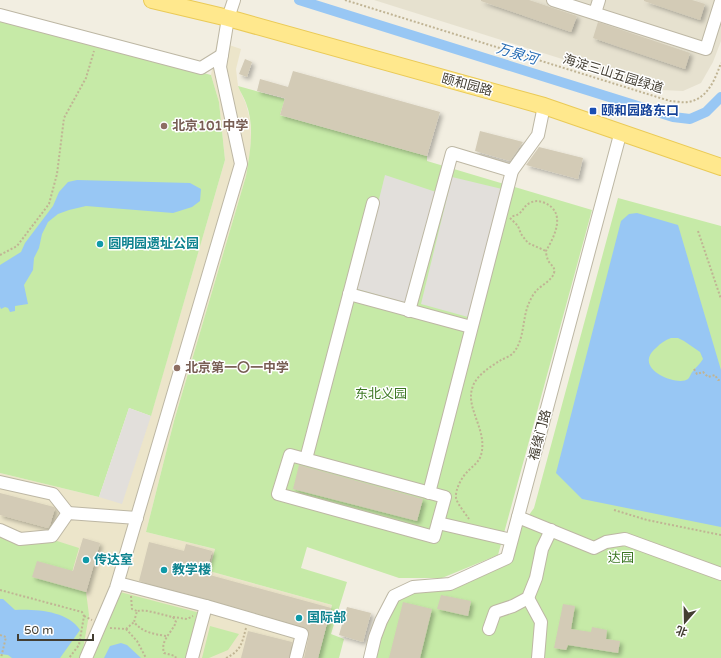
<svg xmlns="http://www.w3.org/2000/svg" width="721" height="658" viewBox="0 0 721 658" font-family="'Varela Round','Noto Sans SC',sans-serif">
  <defs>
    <filter id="shadow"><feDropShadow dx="3" dy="3" stdDeviation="2" flood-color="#0004"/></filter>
  </defs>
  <rect width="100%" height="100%" fill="#f2eee1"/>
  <polygon fill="#e6e1cf" points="374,0 721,0 721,41 713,62 701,83 683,91 661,90"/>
  <polygon fill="#ece5ca" points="217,41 241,49 236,69 238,86 246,104 250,120 251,139 250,153 246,176 174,421 146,532 215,549 209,571 332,605 318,658 0,658 0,473 99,497 151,415 225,160 219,102 211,75"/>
  <g fill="#c6eaa7">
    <polygon points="0,19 211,75 219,102 225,160 151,416 129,408 99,497 0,473"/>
    <path d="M238 86 285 99 280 115 427 156V161L592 210 498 555 442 578H399L307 547 301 568 347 582 331 634 344 639 339 658H318L332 605 209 571 215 549 146 532 174 421 246 176C250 153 255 126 246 103 244 97 240 92 238 86Z"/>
    <polygon points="618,198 721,226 721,658 370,658 394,596 451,584 507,558 511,540 534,508"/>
    <polygon points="0,535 20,545 57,541 79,548 68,586 86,592 89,615 83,649 79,658 0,658"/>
    <polygon points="120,592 204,614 192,658 91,658"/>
    <polygon points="210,626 239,634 228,650 209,658 202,658"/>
  </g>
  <g fill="#e2dfdb">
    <polygon points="385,175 436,192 407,303 357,289"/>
    <polygon points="452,177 502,189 468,317 421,304"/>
    <polygon points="129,408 151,416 122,504 99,497"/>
  </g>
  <g fill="#98c7f4" fill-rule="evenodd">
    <polygon points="77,180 190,183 201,189 200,201 192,207 173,213 86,206 69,210 58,214 48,222 42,234 39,248 34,258 33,270 24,285 28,304 15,306 15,311 10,312 8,308 5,307 1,309 0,307 0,265 21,252 25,243 53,206 59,192 68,182"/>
    <path d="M637 213 678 225 721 370V527L582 499 556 473 621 221 629 214ZM671 338H678L684 341 700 352 703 359C700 364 696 367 693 371 691 373 690 377 688 379 678 387 631 369 656 348 661 343 665 340 671 338Z"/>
    <path d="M0 599H3L15 610C36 609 68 611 80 630L60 658H12L8 655 0 654Z"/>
    <polygon points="121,643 127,645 141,658 104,658 110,646"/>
  </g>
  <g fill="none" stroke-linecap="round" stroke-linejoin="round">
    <polyline stroke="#98c7f4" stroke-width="10" points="299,0 673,117 690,119 706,112 721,97"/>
  </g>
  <g fill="#d3cbb6" filter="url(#shadow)">
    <polygon points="481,0 529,0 577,16 571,32 481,1"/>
    <polygon points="644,0 692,0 705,4 700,20 644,1"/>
    <polygon points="598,22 690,53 685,69 593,38"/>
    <polygon points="245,59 252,62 247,77 239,74"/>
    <polygon points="293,71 440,112 427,156 280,115 285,98 257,91 260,79 288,87"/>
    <polygon points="480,131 523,142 510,161 475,151"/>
    <polygon points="539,147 583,158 578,179 526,165"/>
    <polygon points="299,465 423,499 417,521 293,489"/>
    <polygon points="0,493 54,507 55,508 50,525 48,528 0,515"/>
    <polygon points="83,538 100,543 86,592 32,577 37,561 73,571"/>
    <polygon points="149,542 184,551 186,544 212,551 206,574 331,608 318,658 304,658 309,635 309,632 304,627 208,599 139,581"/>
    <polygon points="441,595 471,601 468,616 437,609"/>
    <polygon points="403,602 432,609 420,658 389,658"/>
    <polygon points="563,604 575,606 571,629 591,632 592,627 607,630 606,639 620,641 618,653 568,645 566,650 554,648"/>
    <polygon points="347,607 371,613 363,642 339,635"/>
    <polygon points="248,631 292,642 289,658 241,658"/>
  </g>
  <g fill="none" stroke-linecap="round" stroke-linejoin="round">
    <defs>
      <g id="minor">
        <polyline points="553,0 706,49 721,1"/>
        <polyline points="595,13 599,0"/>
        <polyline points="0,15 201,68 222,55"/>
        <polyline points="349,294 471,327"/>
        <polyline points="409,311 452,153 512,171"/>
        <polygon points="290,455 445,497 434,537 278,494"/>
        <polyline points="306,459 373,203"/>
        <polyline points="0,482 53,494 68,513"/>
        <polyline points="429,493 512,171 538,135 544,106"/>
        <polyline points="518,517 594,548 606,542 625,539 721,574"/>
        <polyline points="438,523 511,540"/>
        <polyline points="0,530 20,539 52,536 68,513 137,518"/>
        <polyline points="118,583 206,606 192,658"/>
        <polyline points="528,598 541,622 538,658"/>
        <polyline points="206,606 302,634 296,658"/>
        <polyline points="489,629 495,612 513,606 528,598 536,578 542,549 551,530"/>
        <polyline points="86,658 116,588 241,164 220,67 228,18 234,0"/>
        <polyline points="370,658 375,637 381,621 394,596 413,587 450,584 507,558 621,131"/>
      </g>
      <polyline id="major" points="152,0 228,18 544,106 721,167"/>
    </defs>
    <use href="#minor" stroke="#bdb7a4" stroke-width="14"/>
    <use href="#major" stroke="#eaca57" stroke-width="18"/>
    <g stroke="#c0b494" stroke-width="2" stroke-dasharray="2 2" stroke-linecap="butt">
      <path d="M345 0 670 101C675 101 683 103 688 102 708 99 715 79 721 63"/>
      <polyline points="510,218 518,226 521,234 528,243 546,251"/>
      <polyline points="698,231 721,299"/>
      <polyline points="0,255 17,246 49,204 57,174 64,118 86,78 94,51"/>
      <polyline points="694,369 697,374 703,372 708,377 715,375 718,380 721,380"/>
      <polyline points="614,510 647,520 721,535"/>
      <path d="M469 519C465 513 458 505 456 498 455 489 462 477 468 471 473 466 479 462 481 455 488 431 466 409 472 389 475 376 490 367 501 360 505 358 511 356 514 352 525 338 522 318 529 303 531 298 534 293 537 290 542 285 552 280 554 273 556 267 550 265 548 260 547 258 546 254 546 251 554 237 567 213 545 203 540 201 535 200 530 203 522 206 523 216 511 216"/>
      <polyline points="0,590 82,612 84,616 79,645 69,658"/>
      <polyline points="131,596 132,609 137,611"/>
      <polyline points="84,616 92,620"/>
      <polyline points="173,617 187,619 193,616"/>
      <polyline points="110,628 126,629 134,622"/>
      <polyline points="126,629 137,641 146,658"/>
      <polyline points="0,635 6,637 1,658"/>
      <path d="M166 636C153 634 142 632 134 622L137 611C148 609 161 615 173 617L176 622C172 633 160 640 164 653L175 656 176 658"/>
      <path d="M226 658C241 651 242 643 246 628"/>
    </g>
    <use href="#minor" stroke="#fff" stroke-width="12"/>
    <use href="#major" stroke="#ffe88d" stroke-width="16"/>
  </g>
  <rect fill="#1a4fb4" stroke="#fff" stroke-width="1.5" x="589" y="107" width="8" height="8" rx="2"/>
  <g fill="#8d6e63" stroke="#fff" stroke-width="1.5">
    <circle cx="164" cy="126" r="4"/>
    <circle cx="177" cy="368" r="4"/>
  </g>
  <g fill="#0f9aa8" stroke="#fff" stroke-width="1.5">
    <circle cx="100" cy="244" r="4"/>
    <circle cx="86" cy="560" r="4"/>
    <circle cx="164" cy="570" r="4"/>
    <circle cx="299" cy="618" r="4"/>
  </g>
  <g text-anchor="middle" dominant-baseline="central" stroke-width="3" stroke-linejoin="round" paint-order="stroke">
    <g font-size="13" fill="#433e32" stroke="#fff">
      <text transform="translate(613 74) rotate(17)">海淀三山五园绿道</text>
      <text transform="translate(467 85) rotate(15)">颐和园路</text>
      <text transform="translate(540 435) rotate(-75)">福缘门路</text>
    </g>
    <g font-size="13" font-weight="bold" fill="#164399" stroke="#fff" text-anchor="start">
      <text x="601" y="111">颐和园路东口</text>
    </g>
    <g font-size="13" font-weight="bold" fill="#785e54" stroke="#fff" text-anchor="start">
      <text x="172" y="126">北京101中学</text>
      <text x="185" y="368">北京第一〇一中学</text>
    </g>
    <g font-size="13" font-weight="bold" fill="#0d838f" stroke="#fff" text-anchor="start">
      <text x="108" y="244">圆明园遗址公园</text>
      <text x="94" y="560">传达室</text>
      <text x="172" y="570">教学楼</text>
      <text x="307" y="618">国际部</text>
    </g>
    <g font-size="13" fill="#3c7723" stroke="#fff">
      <text x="381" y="394">东北义园</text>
      <text x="621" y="558">达园</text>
    </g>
    <g font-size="14" font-style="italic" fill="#266cb4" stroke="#fff">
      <text transform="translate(517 54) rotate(17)">万泉河</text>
    </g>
  </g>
  <g transform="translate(685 622) rotate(200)" stroke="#ffffff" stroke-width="3" paint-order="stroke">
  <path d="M0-3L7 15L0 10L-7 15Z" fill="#433e32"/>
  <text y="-6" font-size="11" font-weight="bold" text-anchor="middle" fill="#433e32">北</text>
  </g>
  <path d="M18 634v6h75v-6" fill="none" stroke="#433e32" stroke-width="2"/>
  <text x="24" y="634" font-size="12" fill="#433e32" stroke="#ffffff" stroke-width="3" paint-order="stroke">50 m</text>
</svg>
